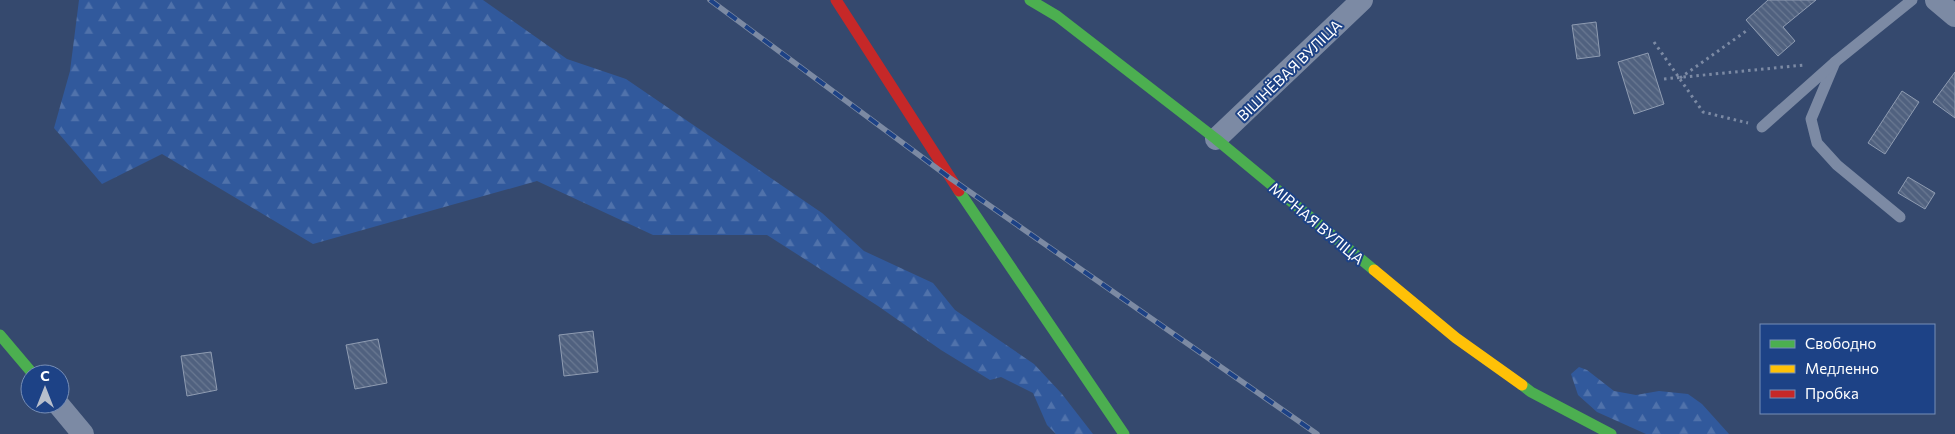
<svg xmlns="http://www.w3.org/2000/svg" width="1955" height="434" viewBox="0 0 1955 434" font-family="Commissioner,sans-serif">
  <defs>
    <pattern id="forest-firs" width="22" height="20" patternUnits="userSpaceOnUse" patternTransform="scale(1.25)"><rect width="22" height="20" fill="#31599c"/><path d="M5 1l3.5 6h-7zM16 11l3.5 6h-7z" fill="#5072ab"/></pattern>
    <pattern id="building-back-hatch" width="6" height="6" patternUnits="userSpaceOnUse" patternTransform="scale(1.25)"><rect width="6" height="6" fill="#50617f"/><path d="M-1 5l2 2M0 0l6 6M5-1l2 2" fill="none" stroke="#6a7992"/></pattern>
  </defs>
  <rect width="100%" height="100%" fill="#35496e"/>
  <g fill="url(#forest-firs)">
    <polygon points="79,0 483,0 567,59 626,79 822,213 864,251 933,283 955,310 1034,364 1062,394 1093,434 1056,434 1047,425 1033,393 1001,377 990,380 941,350 878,306 767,235 653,235 537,181 313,244 162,154 102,184 54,128 70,71"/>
    <polygon points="1579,367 1587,370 1614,391 1636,395 1659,391 1688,394 1702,404 1729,434 1646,434 1597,412 1578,395 1571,374"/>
  </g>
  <g fill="url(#building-back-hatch)" stroke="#8f9cb2">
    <polygon points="1768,0 1816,0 1783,27 1795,41 1778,56 1746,20"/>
    <polygon points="1596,22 1600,56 1577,59 1572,25"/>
    <polygon points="1648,53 1664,104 1634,114 1618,62"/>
    <polygon points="1955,72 1955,118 1933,102"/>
    <polygon points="1902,91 1919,102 1885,154 1868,143"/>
    <polygon points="1908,177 1935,193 1925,209 1898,193"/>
    <polygon points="593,331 598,372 564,376 559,335"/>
    <polygon points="378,339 387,383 355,389 346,345"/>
    <polygon points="211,352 217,390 187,396 181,356"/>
  </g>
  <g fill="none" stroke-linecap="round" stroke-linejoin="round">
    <g stroke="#7c8aa4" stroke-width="3" stroke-dasharray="2.5 4" stroke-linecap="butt">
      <polyline points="1654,42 1703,112 1748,123"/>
      <polyline points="1680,78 1749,29"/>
      <polyline points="1664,79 1804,65"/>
    </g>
    <g stroke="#7c8aa4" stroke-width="11">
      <polyline points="1835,62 1811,119 1817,143 1837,165 1900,217"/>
      <polyline points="1762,127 1835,62 1912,0"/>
    </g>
    <g stroke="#7c8aa4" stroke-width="22">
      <polyline points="1936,0 1955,16"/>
      <polyline points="1216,139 1362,0"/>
      <polyline points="58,404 83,434"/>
    </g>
    <g stroke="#4caf50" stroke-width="11">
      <polyline points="1030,0 1057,16 1216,139 1374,270"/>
      <polyline points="959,191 1124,434"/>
      <polyline points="0,335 33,374"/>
      <polyline points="1522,385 1531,392 1611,434"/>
    </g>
    <polyline stroke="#ffc107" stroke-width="11" points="1374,270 1456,338 1522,385"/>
    <polyline stroke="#c62828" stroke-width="11" points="836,0 959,191"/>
    <defs>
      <polyline id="rail" points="710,0 950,178 1317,434"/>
    </defs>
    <use href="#rail" stroke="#7c8aa3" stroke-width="5.5"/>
    <use href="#rail" stroke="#1d4286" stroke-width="4" stroke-dasharray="11" stroke-linecap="butt"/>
  </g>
  <g text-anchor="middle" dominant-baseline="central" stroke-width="4" stroke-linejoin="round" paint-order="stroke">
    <g font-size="15" fill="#fff" stroke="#1d4286">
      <text transform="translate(1289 70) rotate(-44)">ВІШНЁВАЯ ВУЛІЦА</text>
      <text transform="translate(1317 223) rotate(40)">МІРНАЯ ВУЛІЦА</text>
    </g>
  </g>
  <rect x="1760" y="324" width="175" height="90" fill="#1d4286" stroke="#778eb6"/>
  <rect x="1770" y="340" width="25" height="8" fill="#4caf50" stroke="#778eb6"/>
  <text x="1805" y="349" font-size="15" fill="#ffffff">Свободно</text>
  <rect x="1770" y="365" width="25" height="8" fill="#ffc107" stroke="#778eb6"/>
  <text x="1805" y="374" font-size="15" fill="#ffffff">Медленно</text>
  <rect x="1770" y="390" width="25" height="8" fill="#c62828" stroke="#778eb6"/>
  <text x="1805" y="399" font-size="15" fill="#ffffff">Пробка</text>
  <g transform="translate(45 389)"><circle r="24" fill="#1d4286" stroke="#778eb6"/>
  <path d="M0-4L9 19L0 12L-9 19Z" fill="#b8bfcc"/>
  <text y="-8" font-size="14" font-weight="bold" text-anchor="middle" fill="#ffffff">С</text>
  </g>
</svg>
